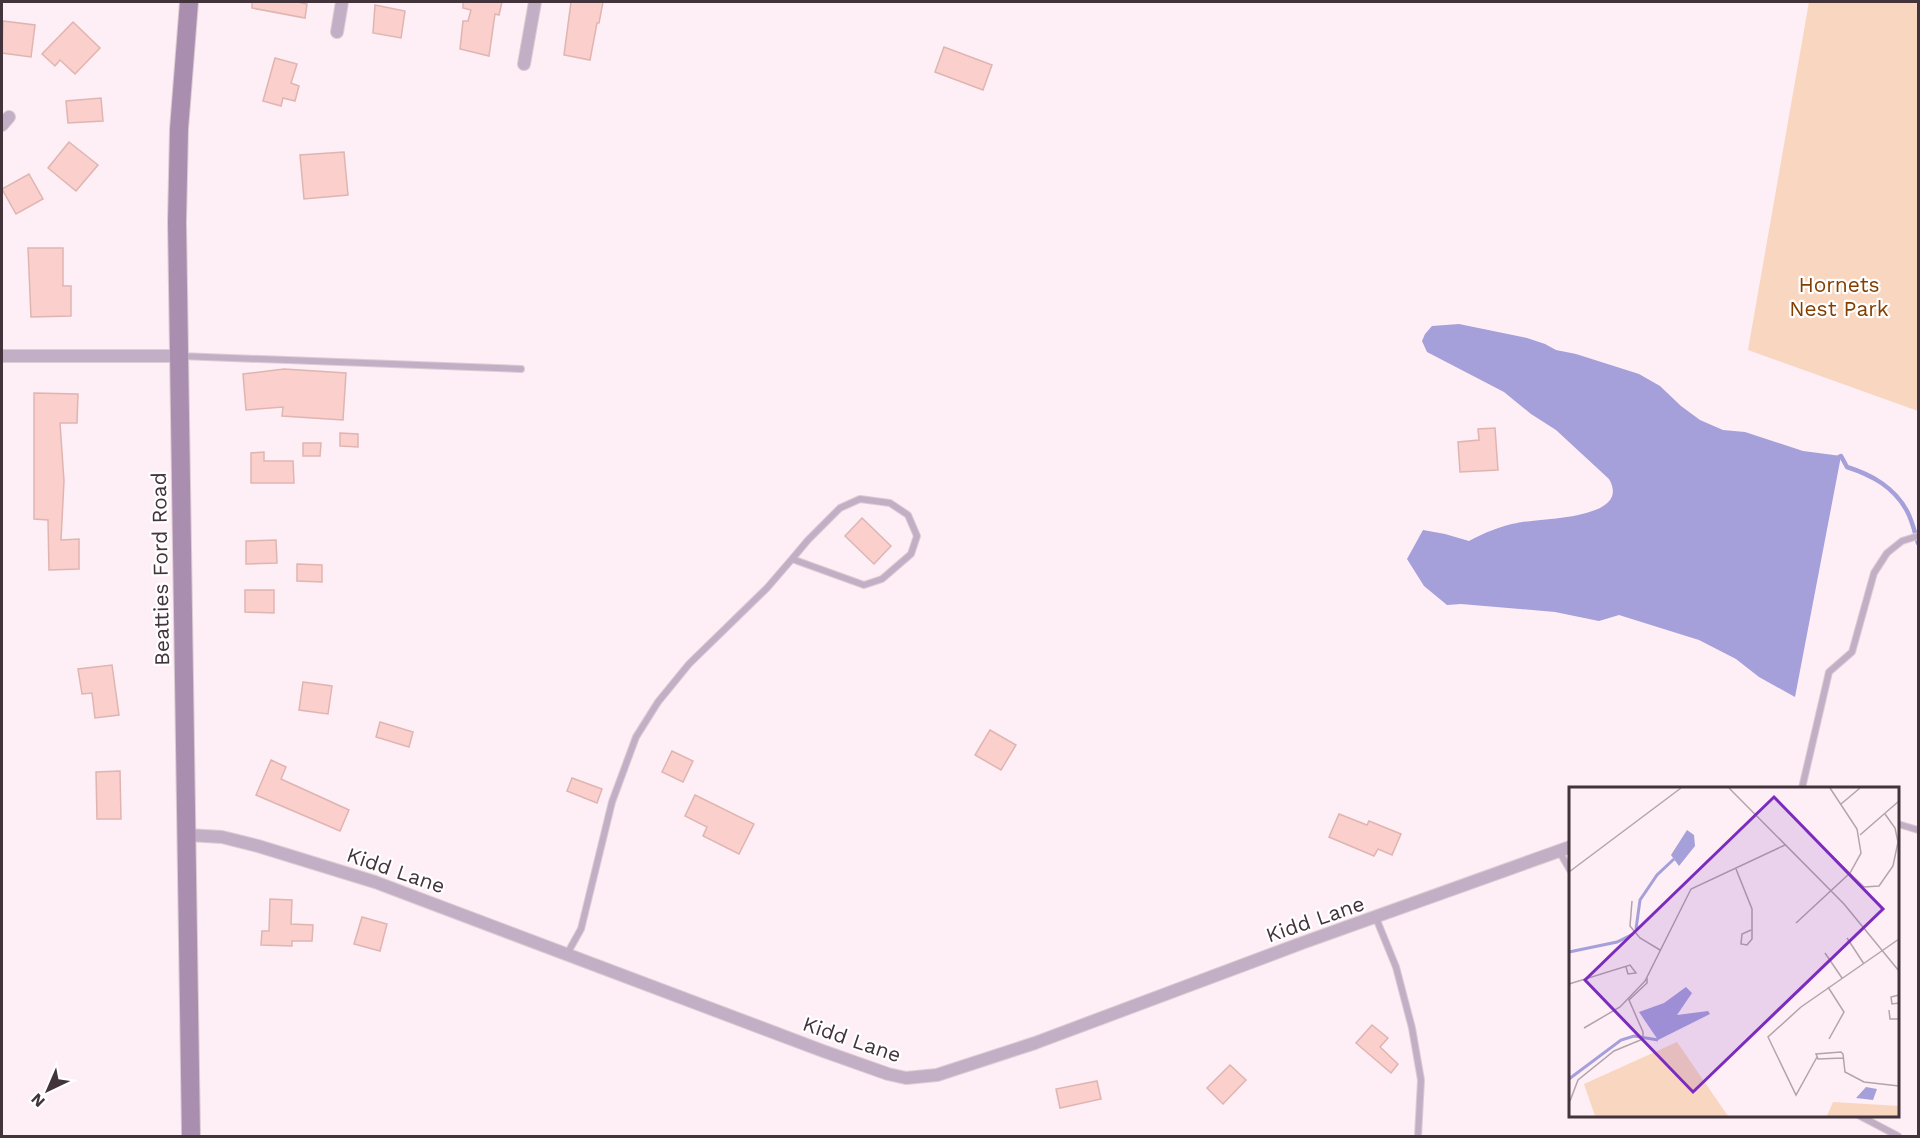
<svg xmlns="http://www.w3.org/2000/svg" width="1920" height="1138" viewBox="0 0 1920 1138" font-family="'Work Sans',sans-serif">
  <rect width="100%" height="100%" fill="#feeef5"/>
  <polygon fill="#f9d6c0" points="1809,2 1918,2 1918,411 1748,350"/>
  <path fill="#a59fda" d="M1459 324 1527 338 1545 344 1556 350 1576 354 1639 374 1660 386 1681 406 1700 420 1723 430 1745 432 1803 451 1841 456 1795 697 1759 677 1736 659 1699 640 1619 615 1599 621 1555 612 1461 604 1447 605 1424 586 1407 559 1423 530 1445 534 1469 541C1484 533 1500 526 1517 523 1539 518 1633 520 1609 479L1556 430 1531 414 1504 392 1427 352 1422 341 1425 334 1432 326Z"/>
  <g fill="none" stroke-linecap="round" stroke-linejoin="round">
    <path stroke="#a59fda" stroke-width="4.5" d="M1836 459 1841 456 1847 467C1872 475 1894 487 1907 511 1912 520 1915 533 1918 543"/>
  </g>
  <g fill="#facfcc" stroke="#dfb5b2" stroke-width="1.5">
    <polygon points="252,2 303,2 302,3 307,4 305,18 252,8"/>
    <polygon points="463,2 502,2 499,15 495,14 489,56 460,49 463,21 468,21 471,10 463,8"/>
    <polygon points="571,2 603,2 599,23 597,23 590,60 564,55"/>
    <polygon points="375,5 405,11 401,38 373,33"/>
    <polygon points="3,21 35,25 31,57 2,53"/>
    <polygon points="73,22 100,48 75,74 60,60 55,66 42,54"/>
    <polygon points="944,47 992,65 983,90 935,72"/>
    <polygon points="275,58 297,64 291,83 299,86 295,101 283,98 281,106 263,101"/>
    <polygon points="101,98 103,121 68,123 66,101"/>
    <polygon points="69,142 98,165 76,191 48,168"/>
    <polygon points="344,152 348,195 304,199 300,155"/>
    <polygon points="29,174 43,199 16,214 2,189"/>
    <polygon points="28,248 63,248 63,286 71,286 71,316 31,317"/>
    <polygon points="284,369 346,373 343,420 282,416 283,407 246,410 243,374"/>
    <polygon points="34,393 78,394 77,423 60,423 64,481 61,540 79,539 79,569 49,570 48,520 34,519"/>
    <polygon points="1495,428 1498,470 1460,472 1458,442 1479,440 1478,429"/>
    <polygon points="340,433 358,434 358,447 340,446"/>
    <polygon points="303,443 321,443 320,456 303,456"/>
    <polygon points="264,452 264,461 293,461 294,483 251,483 251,453"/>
    <polygon points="862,518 891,546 874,564 845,536"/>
    <polygon points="276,540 277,563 246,564 246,541"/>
    <polygon points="297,564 322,565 322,582 297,581"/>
    <polygon points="245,590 274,590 274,613 245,612"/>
    <polygon points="112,665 119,715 95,718 92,693 82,694 78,669"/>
    <polygon points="303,682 332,686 328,714 299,710"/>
    <polygon points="380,722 413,732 409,747 376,737"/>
    <polygon points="990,730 1016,745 1001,770 975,755"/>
    <polygon points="672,751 693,761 683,782 662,772"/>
    <polygon points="271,760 286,767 281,779 349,810 340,831 256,795"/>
    <polygon points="120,771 121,819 97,819 96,772"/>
    <polygon points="572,778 602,789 597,803 567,791"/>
    <polygon points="695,795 754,824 739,854 703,836 707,827 685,816"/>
    <polygon points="1339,814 1367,825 1369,821 1401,834 1392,855 1378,849 1374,856 1329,837"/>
    <polygon points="270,899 292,900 291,924 313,925 312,941 292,941 292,946 261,945 262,931 269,931"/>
    <polygon points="362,917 387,924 380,951 354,944"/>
    <polygon points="1372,1025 1388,1038 1380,1047 1398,1064 1391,1073 1356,1043"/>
    <polygon points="1230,1065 1246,1080 1223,1104 1207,1088"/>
    <polygon points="1097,1081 1101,1099 1060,1108 1056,1089"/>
  </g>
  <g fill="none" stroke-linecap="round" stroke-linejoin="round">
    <defs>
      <g id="service">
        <polyline points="180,356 521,369"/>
        <polyline points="1802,788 1829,672 1852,652 1874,573 1887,553 1902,541 1918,536"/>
        <polyline points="1898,824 1918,830"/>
        <polyline points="1559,851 1570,870"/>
        <polyline points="1376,918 1396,967 1412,1028 1421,1080 1418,1136"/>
        <polyline points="567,954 581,929 612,802 636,737 658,702 689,664 767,588 792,559 808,540 840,508 860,499 890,503 908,515 917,536 911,554 882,579 864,585 792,559"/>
        <polyline points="1860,1116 1898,1136"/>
      </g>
      <g id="minor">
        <polyline points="337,32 342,2"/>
        <polyline points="524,64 535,2"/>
        <polyline points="2,125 9,117"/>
        <polyline points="2,356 178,356"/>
        <polyline points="187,835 222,837 258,846 375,882 823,1051 888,1074 906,1078 937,1075 1035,1043 1302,943 1570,847"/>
      </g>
      <polyline id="secondary" points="189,2 179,129 177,222 191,1136"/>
    </defs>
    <use href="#service" stroke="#dcccd3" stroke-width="8"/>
    <use href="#minor" stroke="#dcccd3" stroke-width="14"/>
    <use href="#secondary" stroke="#dcccd3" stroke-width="20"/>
    <use href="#service" stroke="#c2afc6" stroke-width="6"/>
    <use href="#minor" stroke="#c2afc6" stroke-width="12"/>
    <use href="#secondary" stroke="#aa8eb0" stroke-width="18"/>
  </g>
  <g text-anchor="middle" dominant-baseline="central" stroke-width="4.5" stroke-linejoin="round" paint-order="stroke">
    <g font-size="21" fill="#833e00" stroke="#fff">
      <text x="1839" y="284">Hornets<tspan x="1839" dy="24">Nest Park</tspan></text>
    </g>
    <g font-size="21" fill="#43333a" stroke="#fff">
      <text transform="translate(160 569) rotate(-91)">Beatties Ford Road</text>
      <text transform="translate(396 870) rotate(19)">Kidd Lane</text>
      <text transform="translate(1315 919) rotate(-19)">Kidd Lane</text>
      <text transform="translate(852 1039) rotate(19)">Kidd Lane</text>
    </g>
  </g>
  <g transform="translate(1569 787)">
    <rect width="330" height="330" fill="#feeef5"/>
    <path d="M108 255 159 329H26L15 297ZM264 315 330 319V329H258Z" fill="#f9d6c0"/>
    <path d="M118 43 125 48 126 59 110 79 102 68ZM117 200 123 206 108 228 139 224 141 227 89 253 70 225 95 216ZM297 300 308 302 304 313 287 311Z" fill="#a59fda"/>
    <path fill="none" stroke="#a59fda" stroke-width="3" d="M67 142 71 113 88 88 105 72M0 165 48 155 64 147M0 292 52 253 65 249 89 253"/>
    <path fill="none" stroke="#b3a3aa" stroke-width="1.5" d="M160 1 275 117 330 184M272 17 291 1M291 48 330 14M260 66 295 100 310 99 324 79 329 55 326 41 316 27M167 82 183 122V152L178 158 172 157 173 147 182 143M0 85 112 1M63 114 61 139 71 151 91 163M227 136 281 86 292 66 288 42 261 1M278 151 295 177M256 166 273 191M0 197 61 178 67 186 59 187 57 180M259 200 275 225 260 252M330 208 322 210 323 217 330 216M320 223 321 232H330M15 241 51 220 76 194 122 102 216 58M248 270 227 308 199 250 232 220 330 152M274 271 249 272 247 267 272 265 274 267 276 285 295 295 330 299M1 314 9 293 45 264 74 252V245L60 213 78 196V190"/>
    <path fill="#7b2cbf" fill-opacity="0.15" stroke="#7b2cbf" stroke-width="3" d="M205 10 314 122 124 305 16 193Z"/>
    <rect width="330" height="330" fill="none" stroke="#43333a" stroke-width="3"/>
  </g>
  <rect width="1920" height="1138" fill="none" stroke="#43333a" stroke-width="6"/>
  <g transform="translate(48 1090) rotate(224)" stroke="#ffffff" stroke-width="4.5" paint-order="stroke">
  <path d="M0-4.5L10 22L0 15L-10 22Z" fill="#43333a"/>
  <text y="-9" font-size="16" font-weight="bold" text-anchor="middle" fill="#43333a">N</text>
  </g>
</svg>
